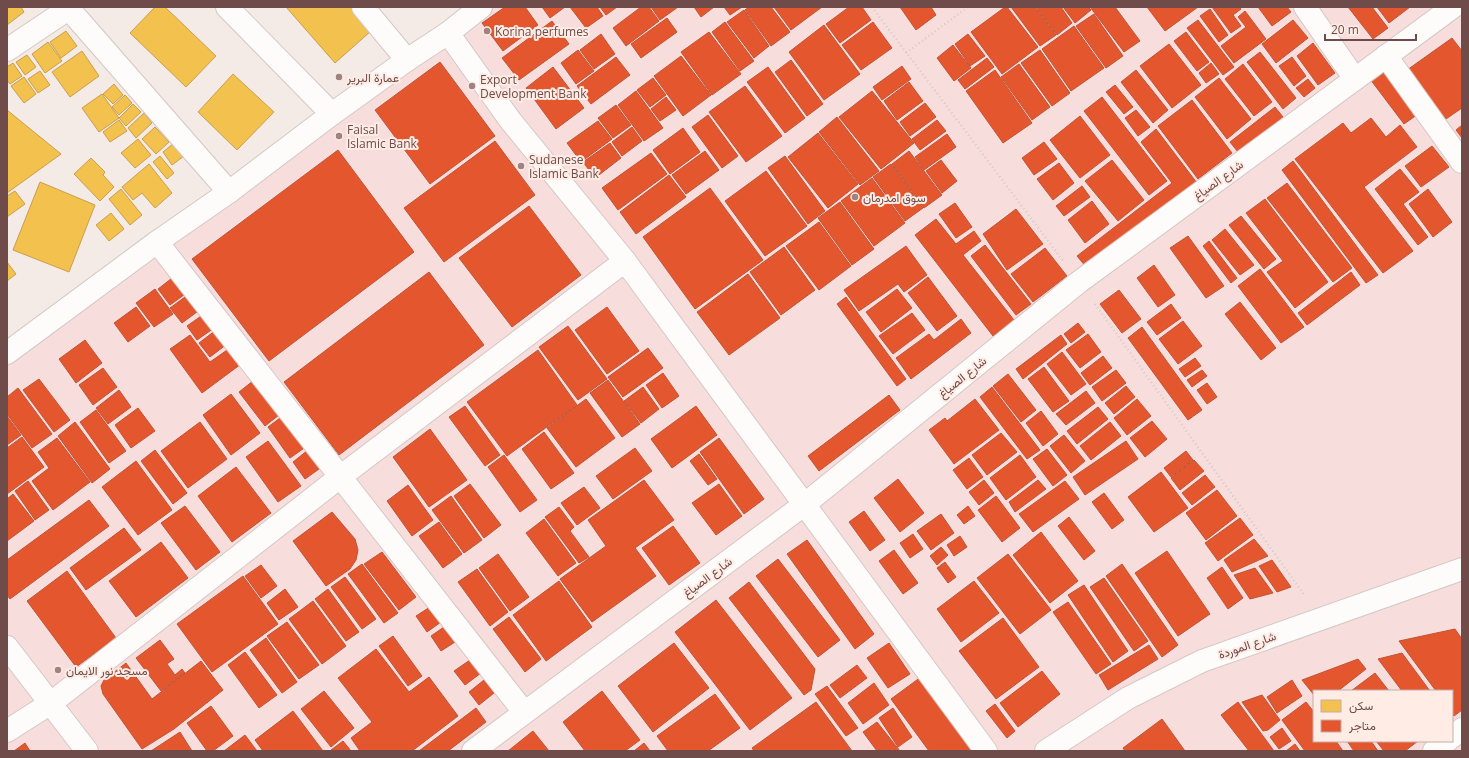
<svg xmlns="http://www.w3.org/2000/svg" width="1469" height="758" viewBox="0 0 1469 758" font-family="'Open Sans',Vazirmatn,sans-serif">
  <rect width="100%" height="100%" fill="#f4eae6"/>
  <path fill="#f7dedd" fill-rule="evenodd" d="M490 7H1462V751H7V362ZM1314 691H1452V741H1314Z"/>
  <g fill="#f2c14e" stroke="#cb9e4c">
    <polygon points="7,7 21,7 24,12 7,25"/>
    <polygon points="155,7 165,7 216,56 186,87 130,33"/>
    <polygon points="286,7 350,7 371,31 335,63"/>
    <polygon points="66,31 77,46 61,58 50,42"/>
    <polygon points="48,42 62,61 45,73 32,54"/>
    <polygon points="82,51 99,76 70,97 52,72"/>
    <polygon points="27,55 36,67 25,75 16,62"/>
    <polygon points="13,63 22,76 10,84 7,80 7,67"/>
    <polygon points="40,71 50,85 38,93 28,79"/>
    <polygon points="233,74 274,112 237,150 198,112"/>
    <polygon points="24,77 36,94 24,103 11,86"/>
    <polygon points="114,84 123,95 113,104 103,94"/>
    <polygon points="102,94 119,118 99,132 82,108"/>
    <polygon points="125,95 132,103 119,115 112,107"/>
    <polygon points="133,104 141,112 126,126 119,118"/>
    <polygon points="7,110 61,154 7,193"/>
    <polygon points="144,113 152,123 136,138 128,128"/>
    <polygon points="119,120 127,131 110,142 103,132"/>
    <polygon points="155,127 169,142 156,154 142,139"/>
    <polygon points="138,139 151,155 135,168 121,153"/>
    <polygon points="174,143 184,156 172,165 163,152"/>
    <polygon points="160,156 174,173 167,179 153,162"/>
    <polygon points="91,158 105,172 103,175 114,187 100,201 74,174"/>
    <polygon points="149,164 172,193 155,208 142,193 133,200 122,187"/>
    <polygon points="40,182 95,205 69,272 13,250"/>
    <polygon points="121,189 142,215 130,225 109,199"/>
    <polygon points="15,191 25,204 7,217 7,196"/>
    <polygon points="111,213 124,229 109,241 96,225"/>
    <polygon points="7,262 16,274 7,281"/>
  </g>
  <g fill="#e4572e" stroke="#c15336">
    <polygon points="505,7 525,7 538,25 503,51 482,23"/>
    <polygon points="542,7 565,7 550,18"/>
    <polygon points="570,7 597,7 603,16 586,28"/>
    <polygon points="600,7 617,7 606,15"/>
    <polygon points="641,7 649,7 659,21 626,46 613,28"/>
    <polygon points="651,7 678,7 660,20"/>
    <polygon points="694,7 714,7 701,17"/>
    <polygon points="724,7 742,7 730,15"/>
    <polygon points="749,7 771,7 790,32 771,46 745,10"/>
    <polygon points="774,7 822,7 791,30"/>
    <polygon points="849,7 862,7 871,20 840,43 826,24"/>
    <polygon points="900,7 931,7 936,15 916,30"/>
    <polygon points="1005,7 1007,7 1038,47 1002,74 971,32"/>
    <polygon points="1011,7 1035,7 1056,35 1040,46"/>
    <polygon points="1036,7 1061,7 1072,23 1057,35"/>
    <polygon points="1063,7 1088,7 1091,10 1075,23"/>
    <polygon points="1090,7 1115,7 1140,41 1124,52"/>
    <polygon points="1147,7 1198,7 1165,31"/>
    <polygon points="1212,7 1239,7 1241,9 1233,15 1241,26 1231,33"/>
    <polygon points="1258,7 1287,7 1291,12 1272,26"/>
    <polygon points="1348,7 1372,7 1388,28 1373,39"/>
    <polygon points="1377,7 1410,7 1389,23"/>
    <polygon points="1210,9 1228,35 1219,42 1200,16"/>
    <polygon points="744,10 769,46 754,58 727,22"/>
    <polygon points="1245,11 1266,39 1234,63 1221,46 1246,27 1238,17"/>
    <polygon points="1094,14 1123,56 1106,68 1076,26"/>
    <polygon points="667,18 677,32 641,58 631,44"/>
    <polygon points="1198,20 1234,67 1223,75 1187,28"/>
    <polygon points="1293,20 1308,38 1276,63 1262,44"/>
    <polygon points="552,21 569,44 519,80 502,58"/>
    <polygon points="725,22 754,61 740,71 712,32"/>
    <polygon points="873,22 892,48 861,70 842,45"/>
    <polygon points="824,25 860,74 824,100 789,52"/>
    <polygon points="1074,26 1104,68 1071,91 1042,49"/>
    <polygon points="709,32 741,74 712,95 681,52"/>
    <polygon points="1186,32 1209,62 1197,71 1174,41"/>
    <polygon points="601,34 615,54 594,69 580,50"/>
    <polygon points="968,34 985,56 970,66 955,44"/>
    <polygon points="1452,38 1462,51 1462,108 1443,121 1407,70"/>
    <polygon points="1313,43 1335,73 1318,85 1297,56"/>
    <polygon points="1169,44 1201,85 1172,108 1140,66"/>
    <polygon points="953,45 971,68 954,81 937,58"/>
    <polygon points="578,50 594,71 576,84 561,63"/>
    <polygon points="1040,50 1070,93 1052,106 1021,63"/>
    <polygon points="1260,52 1296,98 1283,109 1247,62"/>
    <polygon points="681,56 711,95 683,116 654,76"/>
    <polygon points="616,57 630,75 591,104 577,86"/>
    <polygon points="1292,57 1306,76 1294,86 1279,66"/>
    <polygon points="987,58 994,67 965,89 958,80"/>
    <polygon points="791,60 823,104 807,116 775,72"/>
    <polygon points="440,62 495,136 430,184 375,110"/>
    <polygon points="1211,63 1219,74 1206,83 1199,73"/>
    <polygon points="1019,64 1050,107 1032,120 1001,77"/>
    <polygon points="1243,64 1272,102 1254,116 1225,79"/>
    <polygon points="902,66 911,79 882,100 873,87"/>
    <polygon points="1387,66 1421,112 1404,124 1370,79"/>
    <polygon points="553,67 584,108 556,129 526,88"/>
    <polygon points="768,67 805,118 785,133 747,82"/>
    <polygon points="995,70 1032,123 1003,143 966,91"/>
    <polygon points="1136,70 1168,110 1153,123 1121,82"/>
    <polygon points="653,78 666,95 650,107 637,90"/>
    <polygon points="1219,78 1251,119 1227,139 1195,97"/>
    <polygon points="1308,79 1315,88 1304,97 1296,88"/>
    <polygon points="909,82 923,101 897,120 884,101"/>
    <polygon points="1115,85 1133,107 1124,114 1106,92"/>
    <polygon points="745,86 782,136 746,162 709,112"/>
    <polygon points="636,91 663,128 644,141 618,105"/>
    <polygon points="872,91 914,143 881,169 839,117"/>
    <polygon points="666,97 676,110 660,121 651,109"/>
    <polygon points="1102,97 1167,181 1149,195 1084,111"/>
    <polygon points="1192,100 1232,153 1198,179 1158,126"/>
    <polygon points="925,103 936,117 910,136 900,122"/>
    <polygon points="616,105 631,125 613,138 598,118"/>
    <polygon points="1275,107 1283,117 1238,152 1230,142"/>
    <polygon points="1136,110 1150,127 1138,136 1125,118"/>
    <polygon points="708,115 738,156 722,168 692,127"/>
    <polygon points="1080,116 1110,155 1080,178 1050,140"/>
    <polygon points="837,117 879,171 860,185 819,132"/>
    <polygon points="1371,118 1386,137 1400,125 1417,147 1364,187 1413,251 1383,273 1295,159 1343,123 1351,133"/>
    <polygon points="937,120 946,131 920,150 912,139"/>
    <polygon points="598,121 612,139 581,162 567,143"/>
    <polygon points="1462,125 1462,138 1456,130"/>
    <polygon points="632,127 642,141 622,156 612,142"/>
    <polygon points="683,128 700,152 670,174 653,150"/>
    <polygon points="1156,129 1197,183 1087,268 1077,256 1172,183 1141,142"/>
    <polygon points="818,133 858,184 828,208 788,157"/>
    <polygon points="947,134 956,147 924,170 915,157"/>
    <polygon points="495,141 535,195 444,262 404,208"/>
    <polygon points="1044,142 1057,159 1034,175 1022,158"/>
    <polygon points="610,143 621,158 595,178 583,162"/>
    <polygon points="1432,146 1449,167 1421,187 1405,166"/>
    <polygon points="338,150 414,252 269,361 192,259"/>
    <polygon points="705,151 719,170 686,194 672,175"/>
    <polygon points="909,151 942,195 924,208 892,164"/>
    <polygon points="651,153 667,174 618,210 602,188"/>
    <polygon points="785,156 825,211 808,224 768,168"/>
    <polygon points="941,160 957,181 942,193 926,171"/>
    <polygon points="1112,160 1144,200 1118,221 1085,181"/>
    <polygon points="1293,161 1378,275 1366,283 1282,170"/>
    <polygon points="1059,163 1074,183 1053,200 1037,179"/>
    <polygon points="891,164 923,208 905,221 873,177"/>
    <polygon points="1400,169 1419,192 1403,204 1428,237 1418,245 1375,189"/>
    <polygon points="766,171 807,226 765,256 725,201"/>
    <polygon points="669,175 686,197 636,234 620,212"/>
    <polygon points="872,178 905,223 874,246 841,201"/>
    <polygon points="1287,183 1352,268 1333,282 1267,198"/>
    <polygon points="1082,186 1090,197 1064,216 1056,206"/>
    <polygon points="710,188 763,260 695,309 643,237"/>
    <polygon points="1428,189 1452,222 1433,237 1409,204"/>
    <polygon points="1265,199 1328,282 1295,308 1267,272 1283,261 1246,213"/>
    <polygon points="1092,201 1109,224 1085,243 1068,220"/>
    <polygon points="840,202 874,249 852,265 818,218"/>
    <polygon points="955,203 972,227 956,238 939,214"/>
    <polygon points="529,206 581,275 512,327 459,258"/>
    <polygon points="1016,209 1043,244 1007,270 983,234"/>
    <polygon points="1241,216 1276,259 1264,269 1229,225"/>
    <polygon points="936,219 956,244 974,231 981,241 963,255 1014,320 993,336 915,235"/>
    <polygon points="819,222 851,266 819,290 786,246"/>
    <polygon points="1225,229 1254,265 1240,275 1212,240"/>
    <polygon points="1188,236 1224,286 1206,298 1170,248"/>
    <polygon points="1209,241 1237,278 1231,283 1203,246"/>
    <polygon points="985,245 1031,304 1016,315 971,256"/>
    <polygon points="906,246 927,275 904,292 898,284 859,311 844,290"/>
    <polygon points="784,247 815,290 781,315 750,272"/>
    <polygon points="1045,248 1067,276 1033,302 1011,274"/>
    <polygon points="1154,265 1175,295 1158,307 1137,278"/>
    <polygon points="1260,269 1304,327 1281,343 1238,286"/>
    <polygon points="429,272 484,345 339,455 284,382"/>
    <polygon points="1351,272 1360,285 1307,325 1298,313"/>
    <polygon points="748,274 780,318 729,355 697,312"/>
    <polygon points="176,275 188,292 170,305 158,289"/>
    <polygon points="928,277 957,316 937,331 908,293"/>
    <polygon points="155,289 173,314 154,327 136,303"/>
    <polygon points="897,289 912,308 881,332 866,312"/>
    <polygon points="1119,290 1141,319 1122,333 1100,304"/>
    <polygon points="189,294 201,309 182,323 170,308"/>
    <polygon points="846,297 906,379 897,386 837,304"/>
    <polygon points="1240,302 1276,348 1261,360 1225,314"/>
    <polygon points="1171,304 1181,318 1157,335 1147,322"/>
    <polygon points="136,307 150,326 128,342 114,323"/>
    <polygon points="607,307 639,351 607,374 575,330"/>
    <polygon points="912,313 925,330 893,354 879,336"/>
    <polygon points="204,314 214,328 197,340 187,326"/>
    <polygon points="961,319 971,333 911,379 896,358 929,334 934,340"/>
    <polygon points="1183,321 1202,346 1178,364 1159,339"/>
    <polygon points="1078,323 1085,332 1071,343 1064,334"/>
    <polygon points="568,326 607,379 578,400 539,347"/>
    <polygon points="1142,327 1202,410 1188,420 1128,338"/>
    <polygon points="216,330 227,344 210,357 199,343"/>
    <polygon points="1088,334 1101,352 1080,368 1066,350"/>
    <polygon points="190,335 210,362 230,348 241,364 202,393 170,349"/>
    <polygon points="1061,335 1067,344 1023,379 1016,369"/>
    <polygon points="85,340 102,363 76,383 59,359"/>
    <polygon points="648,348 663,368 623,397 608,377"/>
    <polygon points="538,350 577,405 507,456 467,402"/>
    <polygon points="1062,352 1086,384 1071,395 1047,364"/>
    <polygon points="1103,356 1112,368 1090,385 1081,373"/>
    <polygon points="1195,358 1201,366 1185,377 1179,369"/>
    <polygon points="1044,367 1069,401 1053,412 1028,379"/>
    <polygon points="103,368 117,387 93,405 79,385"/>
    <polygon points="1116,370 1126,383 1102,401 1092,387"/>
    <polygon points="1202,370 1207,376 1192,387 1187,380"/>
    <polygon points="663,373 679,396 662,408 646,385"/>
    <polygon points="1008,374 1036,410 1021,422 993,386"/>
    <polygon points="258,377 284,411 265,426 239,392"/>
    <polygon points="39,379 70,420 54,432 23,390"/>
    <polygon points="608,380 640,424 622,437 590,393"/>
    <polygon points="1207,383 1217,397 1207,404 1197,390"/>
    <polygon points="1126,386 1135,397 1114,414 1105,403"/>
    <polygon points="643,387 659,409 641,423 624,401"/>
    <polygon points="992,387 1040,450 1027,459 980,397"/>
    <polygon points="18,388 52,434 32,448 7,414 7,397"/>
    <polygon points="119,390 131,407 108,424 96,408"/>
    <polygon points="1086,391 1095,403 1066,425 1056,414"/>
    <polygon points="231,394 260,433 231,455 203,415"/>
    <polygon points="889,395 900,410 819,471 808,456"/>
    <polygon points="586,399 615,438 576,467 547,428"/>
    <polygon points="975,399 999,430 954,464 929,430 945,418 947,421"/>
    <polygon points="1137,399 1151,416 1127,435 1114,418"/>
    <polygon points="465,406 500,455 485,466 449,417"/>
    <polygon points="696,406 717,435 672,468 651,439"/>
    <polygon points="1098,407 1108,419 1077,444 1067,431"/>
    <polygon points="138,408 155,431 131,448 115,425"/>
    <polygon points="96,410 126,451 109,463 80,422"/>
    <polygon points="1041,411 1058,434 1043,446 1026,423"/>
    <polygon points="284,415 307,446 290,458 268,427"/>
    <polygon points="7,416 21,435 7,445"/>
    <polygon points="1152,421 1167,439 1145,457 1130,438"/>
    <polygon points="75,422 110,469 92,483 58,436"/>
    <polygon points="200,422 227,459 188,488 161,451"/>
    <polygon points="1110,422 1121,436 1091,460 1080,446"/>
    <polygon points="430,429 467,480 429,507 393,457"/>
    <polygon points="544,432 574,473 551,489 522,449"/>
    <polygon points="1001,433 1017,452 987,475 972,455"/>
    <polygon points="1064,435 1085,461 1071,473 1050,446"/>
    <polygon points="22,437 44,467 7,494 7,448"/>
    <polygon points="57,438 90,482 53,510 32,481 49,468 38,452"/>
    <polygon points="719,438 764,499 744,514 700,452"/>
    <polygon points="268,441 301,486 278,502 246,457"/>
    <polygon points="1126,441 1138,459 1085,495 1073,477"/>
    <polygon points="313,446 326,464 305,479 293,462"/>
    <polygon points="635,448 652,471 613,499 596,476"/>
    <polygon points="1047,449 1067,475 1053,486 1033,459"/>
    <polygon points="155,450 187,493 173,504 141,461"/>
    <polygon points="1186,451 1193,460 1171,477 1164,468"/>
    <polygon points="699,454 717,479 708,485 690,461"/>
    <polygon points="504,455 537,500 520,512 488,467"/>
    <polygon points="1020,455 1036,477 1006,500 990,478"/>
    <polygon points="969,458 983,477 967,489 953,470"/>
    <polygon points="1194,460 1204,471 1180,490 1171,478"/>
    <polygon points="136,461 172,510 138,535 102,487"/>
    <polygon points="236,467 271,513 232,542 198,496"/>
    <polygon points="1161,472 1188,508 1154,532 1128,497"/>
    <polygon points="1205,475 1215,487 1192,505 1182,493"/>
    <polygon points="898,479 924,513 900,532 874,498"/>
    <polygon points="644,480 674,520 635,548 656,576 592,622 560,579 606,546 588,520"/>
    <polygon points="984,480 994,493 979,505 969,492"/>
    <polygon points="1038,480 1046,489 1015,512 1009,502"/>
    <polygon points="28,481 49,510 35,520 15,491"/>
    <polygon points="1065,481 1079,499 1033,532 1019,514"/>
    <polygon points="470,484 501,525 484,538 454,496"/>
    <polygon points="719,484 742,516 716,535 692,503"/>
    <polygon points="408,485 433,520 412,536 387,501"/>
    <polygon points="584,487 600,508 577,525 561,503"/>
    <polygon points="1217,490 1237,516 1206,540 1186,513"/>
    <polygon points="1104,493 1124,520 1112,529 1092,502"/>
    <polygon points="13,494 34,521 7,541 7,499"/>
    <polygon points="451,496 482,540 464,553 432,510"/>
    <polygon points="996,496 1020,528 1002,542 978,510"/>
    <polygon points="89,500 109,526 10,599 7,595 7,560"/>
    <polygon points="185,506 220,552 196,570 161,523"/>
    <polygon points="968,506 975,516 964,524 957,515"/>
    <polygon points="559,507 574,527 570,531 589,557 579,563 545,517"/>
    <polygon points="864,511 885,540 870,551 849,522"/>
    <polygon points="332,512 355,539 358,550 356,560 350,569 326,586 293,541"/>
    <polygon points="941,514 954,533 931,550 917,531"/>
    <polygon points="1069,517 1095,551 1084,560 1058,526"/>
    <polygon points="1240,518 1253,535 1218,561 1205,543"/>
    <polygon points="544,519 576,563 558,576 526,533"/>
    <polygon points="439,522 462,554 443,568 419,536"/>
    <polygon points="673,526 700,563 669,585 642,548"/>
    <polygon points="124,528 141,550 86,590 70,568"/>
    <polygon points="1041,532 1078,581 1050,603 1013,555"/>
    <polygon points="913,534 923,549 910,558 900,543"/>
    <polygon points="960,536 967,547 954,556 947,545"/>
    <polygon points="1254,539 1268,556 1232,572 1224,560"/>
    <polygon points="807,540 874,634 855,649 787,554"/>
    <polygon points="161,542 188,578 136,617 109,581"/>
    <polygon points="941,547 948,555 937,565 930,556"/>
    <polygon points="894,550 918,583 903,594 879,561"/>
    <polygon points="1167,551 1210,614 1178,636 1135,573"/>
    <polygon points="382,552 416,597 399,610 364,564"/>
    <polygon points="498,554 529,597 510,611 479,568"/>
    <polygon points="1008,554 1051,610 1020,634 977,578"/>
    <polygon points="778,559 840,640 818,657 756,576"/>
    <polygon points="1272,560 1291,587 1277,592 1259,566"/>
    <polygon points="945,562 956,577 948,583 937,568"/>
    <polygon points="362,564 398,613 384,623 348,574"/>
    <polygon points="1122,564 1178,645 1162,657 1106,576"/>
    <polygon points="261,565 277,586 261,598 245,576"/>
    <polygon points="1222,567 1243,598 1228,609 1207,578"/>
    <polygon points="1255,568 1273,593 1250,599 1234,575"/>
    <polygon points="477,569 508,612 490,626 458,582"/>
    <polygon points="67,571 116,638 76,667 27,601"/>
    <polygon points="243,576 278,624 212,672 177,624"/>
    <polygon points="345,577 376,619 362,629 331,587"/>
    <polygon points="1104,578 1148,641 1134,651 1090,587"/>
    <polygon points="559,581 592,627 546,661 513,615"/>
    <polygon points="974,581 999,613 961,642 937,609"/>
    <polygon points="749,582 815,669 811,690 804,695 729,598"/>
    <polygon points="1084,585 1128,651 1113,662 1068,595"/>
    <polygon points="285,589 298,607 279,620 267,603"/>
    <polygon points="328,589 359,632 346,641 315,599"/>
    <polygon points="716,600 792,698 750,730 675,632"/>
    <polygon points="313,601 346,646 322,664 289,619"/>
    <polygon points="1068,602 1111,664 1096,674 1053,612"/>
    <polygon points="430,607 441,622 427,632 416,616"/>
    <polygon points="509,617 541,659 525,672 493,629"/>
    <polygon points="1003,618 1039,667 996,699 959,651"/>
    <polygon points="287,622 319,665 299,679 267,636"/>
    <polygon points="444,627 455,642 441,651 431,636"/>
    <polygon points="1455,629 1462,639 1462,710 1454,716 1452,714 1452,691 1436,691 1399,641"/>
    <polygon points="393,636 422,676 408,686 379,646"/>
    <polygon points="266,638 297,682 282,693 250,650"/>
    <polygon points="160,640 174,659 167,664 175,675 182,669 185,673 161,691 136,658"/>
    <polygon points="674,643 709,688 653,732 618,686"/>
    <polygon points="889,643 910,674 888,688 867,658"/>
    <polygon points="1149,645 1158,659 1108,690 1099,675"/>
    <polygon points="376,649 409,692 429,677 458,716 412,751 360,751 351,738 372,722 338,678"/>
    <polygon points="245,652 277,695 259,708 228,665"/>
    <polygon points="1402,653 1430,691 1402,691 1378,659"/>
    <polygon points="1358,659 1366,669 1338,691 1314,691 1314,695 1302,680"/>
    <polygon points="470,660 481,673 465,685 454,671"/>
    <polygon points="201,661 223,690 174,729 142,749 103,694 101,686 104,680 126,663 152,699"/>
    <polygon points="857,665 867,678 840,698 830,685"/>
    <polygon points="1042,671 1060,694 1018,727 1000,703"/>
    <polygon points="1375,673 1389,691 1351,691"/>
    <polygon points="925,674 977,746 970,751 929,751 891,699"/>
    <polygon points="484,680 494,693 479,705 469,692"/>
    <polygon points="1292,680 1302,696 1277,713 1267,697"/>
    <polygon points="874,683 889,705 863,724 848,703"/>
    <polygon points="827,686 858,728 846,736 815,694"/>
    <polygon points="324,691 354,728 331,747 301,709"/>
    <polygon points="602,691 640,740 625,751 585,751 563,722"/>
    <polygon points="715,694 740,728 708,751 668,751 657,736"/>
    <polygon points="1262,695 1280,720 1268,730 1263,731 1242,702"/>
    <polygon points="816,702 852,751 754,751 752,748"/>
    <polygon points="1238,702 1274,751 1249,751 1221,715"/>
    <polygon points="1306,702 1314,712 1314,741 1336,741 1343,751 1305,751 1282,720"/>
    <polygon points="995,704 1015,731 1007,738 986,711"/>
    <polygon points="211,706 233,736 213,751 207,751 187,723"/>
    <polygon points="476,708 486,722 448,751 419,751"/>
    <polygon points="893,708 912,737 898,747 879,718"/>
    <polygon points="293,711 323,751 263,751 255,740"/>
    <polygon points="1162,719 1185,751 1125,751 1123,748"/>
    <polygon points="877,722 900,751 877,751 863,732"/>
    <polygon points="1282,728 1291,741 1279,749 1270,737"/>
    <polygon points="533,731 549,751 508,751"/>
    <polygon points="180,732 192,751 151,751"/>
    <polygon points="245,735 257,751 224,751"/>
    <polygon points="343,741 351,751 331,751 331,750"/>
    <polygon points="1347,741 1371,741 1378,751 1354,751"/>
    <polygon points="1376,741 1418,741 1405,751 1384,751"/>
    <polygon points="25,743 30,751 14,751"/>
    <polygon points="644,743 650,751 634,751"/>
    <polygon points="1295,744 1300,751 1286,751"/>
  </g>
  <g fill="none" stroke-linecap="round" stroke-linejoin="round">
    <defs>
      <g id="minor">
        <polyline points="227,7 332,114"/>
        <polyline points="363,7 407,60"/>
        <polyline points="1305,7 1355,79"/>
        <polyline points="69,9 229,192"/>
        <polyline points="448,33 510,120 625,261 986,751"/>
        <polyline points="7,50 71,7"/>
        <polyline points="1386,56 1462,162"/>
        <polyline points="157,242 524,712"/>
        <polyline points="7,353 157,242 229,192 332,114 407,60 448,33 481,7"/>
        <polyline points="7,647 87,751"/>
        <polyline points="7,731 51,703 340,477 625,261"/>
        <polyline points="1452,737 1462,729"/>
        <polyline points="473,751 805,504 1079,282 1453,7"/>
        <polyline points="1046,751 1128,698 1202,661 1462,569"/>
        <polyline points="1434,751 1447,741"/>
      </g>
    </defs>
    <use href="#minor" stroke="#d5c7c4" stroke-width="24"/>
    <g stroke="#d5cac9" stroke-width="2.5" stroke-dasharray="1 3" stroke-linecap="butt">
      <polyline points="872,7 1064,262"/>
      <polyline points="906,53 968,7"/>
      <polyline points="1095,304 1305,596"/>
    </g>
    <use href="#minor" stroke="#fdfcfb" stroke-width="22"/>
  </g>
  <g fill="#9e8380" stroke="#feece5" stroke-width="1.5">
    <circle cx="487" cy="31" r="4"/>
    <circle cx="339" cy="77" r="4"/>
    <circle cx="472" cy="86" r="4"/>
    <circle cx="339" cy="136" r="4"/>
    <circle cx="521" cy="166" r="4"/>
    <circle cx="855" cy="197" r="4"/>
    <circle cx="58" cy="670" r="4"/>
  </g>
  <g text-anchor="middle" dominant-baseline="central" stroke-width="4" stroke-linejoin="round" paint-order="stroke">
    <g font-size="12" fill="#6f4b49" stroke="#feece5" text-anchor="start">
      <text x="495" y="31">Korina perfumes</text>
      <text x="347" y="77">عمارة البرير</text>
      <text x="480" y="79">Export<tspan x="480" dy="14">Development Bank</tspan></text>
      <text x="347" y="129">Faisal<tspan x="347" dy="14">Islamic Bank</tspan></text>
      <text x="529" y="159">Sudanese<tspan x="529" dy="14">Islamic Bank</tspan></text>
      <text x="863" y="197">سوق امدرمان</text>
      <text x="66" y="670">مسجد نور الايمان</text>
    </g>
    <g font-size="12" fill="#6f4b49" stroke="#feece5">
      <text transform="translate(1218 180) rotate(-36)">شارع الصياغ</text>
      <text transform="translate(962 377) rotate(-39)">شارع الصياغ</text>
      <text transform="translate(707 577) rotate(-37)">شارع الصياغ</text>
      <text transform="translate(1247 645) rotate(-19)">شارع الموردة</text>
    </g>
  </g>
  <rect width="1469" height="758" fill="none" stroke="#6f4b49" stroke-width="16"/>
  <rect x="1313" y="690" width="140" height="52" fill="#feece5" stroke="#c5aca7"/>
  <rect x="1321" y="700" width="20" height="12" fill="#f2c14e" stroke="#c5aca7"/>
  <text x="1349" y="710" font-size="12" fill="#6f4b49">سكن</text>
  <rect x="1321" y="720" width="20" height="12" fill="#e4572e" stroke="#c5aca7"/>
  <text x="1349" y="730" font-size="12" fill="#6f4b49">متاجر</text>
  <path d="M1325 34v6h91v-6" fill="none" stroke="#6f4b49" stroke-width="2"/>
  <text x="1331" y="34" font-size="12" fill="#6f4b49" stroke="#feece5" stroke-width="3" paint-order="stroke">20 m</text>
</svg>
